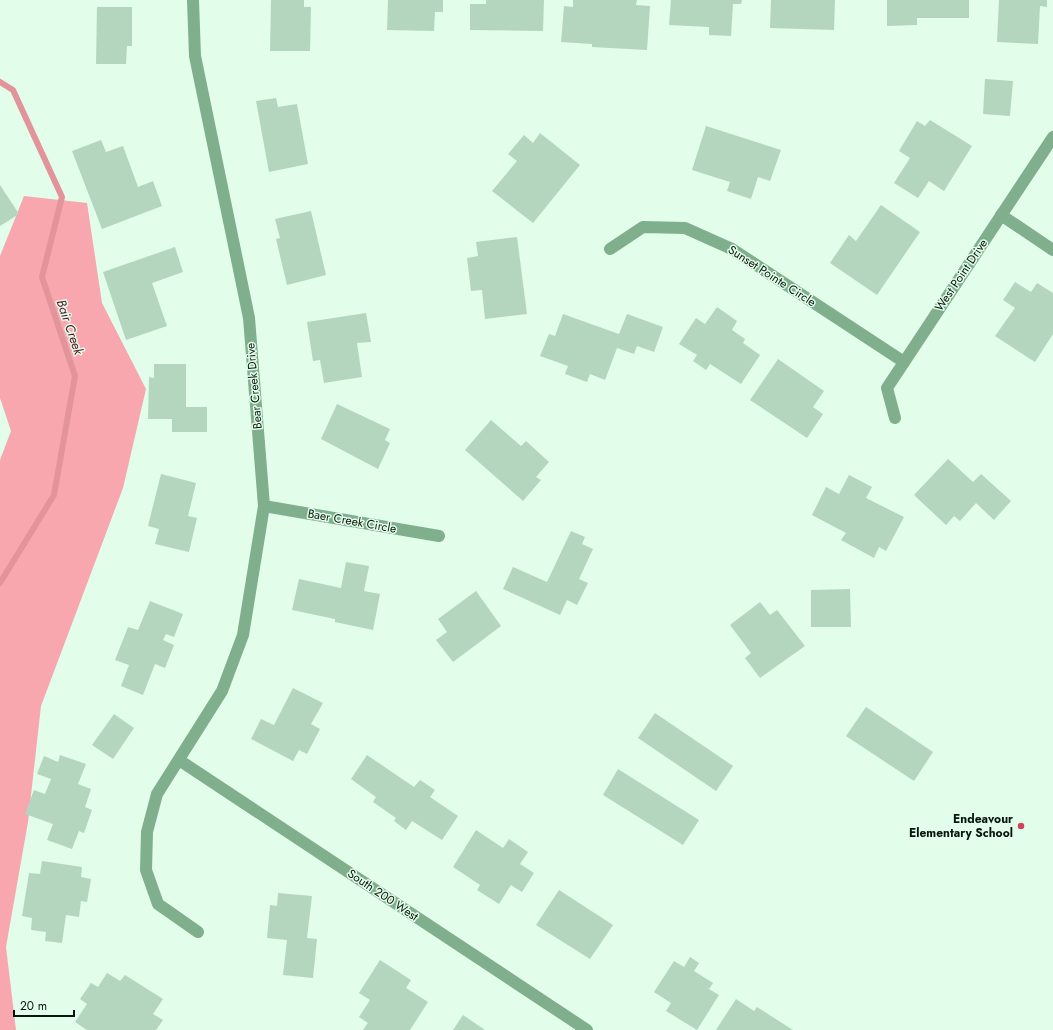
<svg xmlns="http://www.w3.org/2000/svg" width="1053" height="1030" viewBox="0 0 1053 1030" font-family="Jost,sans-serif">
  <rect width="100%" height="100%" fill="#e2fde9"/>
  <polygon fill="#f8a7ae" points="24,196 87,203 102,303 146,389 123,488 41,706 28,822 6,947 16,1030 0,1030 0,460 11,431 0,398 0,256"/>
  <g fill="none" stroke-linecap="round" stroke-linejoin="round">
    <polyline stroke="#e3949b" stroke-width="6" points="0,82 13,90 62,197 42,277 75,376 54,495 0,583"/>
  </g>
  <g fill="#b5d6be">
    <polygon points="271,0 304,0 304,7 311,7 310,51 270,51"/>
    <polygon points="388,0 443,0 443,12 435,12 434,31 387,30"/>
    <polygon points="486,0 544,0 543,31 470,30 470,4 486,4"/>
    <polygon points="573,0 637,0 636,5 650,6 647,50 592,47 592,44 561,42 564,6 573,7"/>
    <polygon points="671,0 742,0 741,4 733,4 731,36 709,35 709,27 669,25"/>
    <polygon points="771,0 835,0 834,30 770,28"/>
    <polygon points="887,0 969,0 969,18 917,18 917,25 887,26"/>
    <polygon points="999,0 1047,0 1047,7 1040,6 1038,44 997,42"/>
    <polygon points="97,7 132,7 132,46 127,46 126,64 96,64"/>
    <polygon points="985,79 1013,81 1010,116 983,114"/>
    <polygon points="276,98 278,107 297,104 308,164 269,172 256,101"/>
    <polygon points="930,120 972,146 944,191 929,181 918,198 894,183 910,158 899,151 917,121 925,126"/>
    <polygon points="706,126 781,150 770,181 758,177 751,199 727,191 730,182 692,170"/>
    <polygon points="540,133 580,165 533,223 492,191 517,161 508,154 524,135 533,143"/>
    <polygon points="101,140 106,152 123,146 138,187 153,181 162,206 102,229 72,151"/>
    <polygon points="0,185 19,214 0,226"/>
    <polygon points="881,205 920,232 877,295 830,263 849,235 856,241"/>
    <polygon points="311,211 326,275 287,285 276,239 280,238 275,219"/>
    <polygon points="517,237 527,314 485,319 482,290 471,291 467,258 478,256 476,242"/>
    <polygon points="175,247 183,272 152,283 167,326 126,340 103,272"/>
    <polygon points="1015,282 1031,292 1037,283 1053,293 1053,334 1035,362 995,336 1015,308 1003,300"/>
    <polygon points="717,307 737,321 732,330 745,339 743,343 760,355 741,384 710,364 706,370 693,361 697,355 679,344 696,318 705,324"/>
    <polygon points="366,313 371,342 357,343 362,377 324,383 320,360 313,361 307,322"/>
    <polygon points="563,314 619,334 627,314 663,327 654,352 637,346 634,354 617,348 605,380 590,374 587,382 565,374 568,366 540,356 549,334 555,336"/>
    <polygon points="778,359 824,391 813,407 823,414 807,438 750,400"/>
    <polygon points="154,364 186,364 186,407 207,407 207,432 172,432 172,419 148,419 149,377 154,378"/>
    <polygon points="337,404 390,429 385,440 390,443 378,469 321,439"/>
    <polygon points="491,420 521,446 526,441 549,462 536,477 541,480 523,501 465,450"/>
    <polygon points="948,459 973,482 981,474 1011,501 994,520 976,503 960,521 954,516 946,525 914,495"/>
    <polygon points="161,474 196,483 188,516 197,518 189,552 155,544 159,529 148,526"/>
    <polygon points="849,475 872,487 866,498 904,517 886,551 879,547 874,558 841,540 846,533 812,515 826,487 839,494"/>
    <polygon points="571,531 585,537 582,544 593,549 579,579 588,583 577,605 567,600 560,615 503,589 513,567 547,582"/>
    <polygon points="346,562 369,566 364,591 380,594 373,630 335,622 335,619 292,610 299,579 341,588"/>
    <polygon points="850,589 851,627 811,627 811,590"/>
    <polygon points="476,591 501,626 453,662 436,640 447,632 438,619"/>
    <polygon points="150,601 183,614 174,637 166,634 163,640 174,645 165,668 155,664 143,695 121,686 129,665 115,660 128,627 138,630"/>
    <polygon points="760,602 770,615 777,610 805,646 760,678 745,658 751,653 730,625"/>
    <polygon points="293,688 323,703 311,724 320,729 307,754 299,750 293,761 251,739 261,719 274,725"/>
    <polygon points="866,707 933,752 914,781 846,736"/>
    <polygon points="655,713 733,766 716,791 638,738"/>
    <polygon points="114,714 134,728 113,759 92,745"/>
    <polygon points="60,755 86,764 78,784 91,789 85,807 92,810 84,833 79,831 72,849 47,840 53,824 25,814 34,790 45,794 51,779 37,774 44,756 58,762"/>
    <polygon points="367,755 414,787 420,780 435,790 430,797 458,816 442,840 412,821 406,830 394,821 396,818 373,802 376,797 351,779"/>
    <polygon points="618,769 699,820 683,845 603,795"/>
    <polygon points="476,830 503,848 509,839 528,852 520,864 534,873 522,892 511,885 499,904 477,890 480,885 453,867"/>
    <polygon points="42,861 82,867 81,877 91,879 87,902 81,901 79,917 66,915 62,943 45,941 46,932 31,930 32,918 22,916 29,873 40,874"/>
    <polygon points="559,890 613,925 590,959 536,925"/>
    <polygon points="278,893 312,896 307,938 317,939 313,978 283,975 287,940 267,938 270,905 277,906"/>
    <polygon points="690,957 699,963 694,971 713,983 709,989 719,995 697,1030 666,1011 671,1003 654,992 674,961 684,967"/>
    <polygon points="380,960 411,980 406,988 428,1002 410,1030 363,1030 368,1023 359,1017 370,1000 359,993"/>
    <polygon points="107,973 120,981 125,975 163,999 153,1014 163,1020 156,1030 87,1030 75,1022 87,1004 80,999 91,983 98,987"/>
    <polygon points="736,999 754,1011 757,1007 793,1030 716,1030"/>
    <polygon points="463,1015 485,1030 453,1030"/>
  </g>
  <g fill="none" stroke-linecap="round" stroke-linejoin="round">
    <g stroke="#80af8e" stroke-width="12">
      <polyline points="193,0 195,56 249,318 264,506 243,635 222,691 157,794 147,832 146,870 158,904 198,932"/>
      <polyline points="1001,215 1053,250"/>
      <polyline points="610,249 643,227 685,228 732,249 904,362"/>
      <polyline points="895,418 887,388 1053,137"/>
      <polyline points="264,506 439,536"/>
      <polyline points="179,760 587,1030"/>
    </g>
  </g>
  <circle fill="#d2425d" stroke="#e2fde9" stroke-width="1.5" cx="1021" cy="826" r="4"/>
  <g text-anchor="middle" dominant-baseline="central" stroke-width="3" stroke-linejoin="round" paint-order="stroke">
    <g font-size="12" fill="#08140c" stroke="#e2fde9">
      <text transform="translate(961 275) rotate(-56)">West Point Drive</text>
      <text transform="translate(772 276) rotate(33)">Sunset Pointe Circle</text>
      <text transform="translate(254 386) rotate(-95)">Bear Creek Drive</text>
      <text transform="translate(352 521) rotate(10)">Baer Creek Circle</text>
      <text transform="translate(383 895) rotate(34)">South 200 West</text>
    </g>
    <g font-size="12" font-weight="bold" fill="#08140c" stroke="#e2fde9" text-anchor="end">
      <text x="1013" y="819">Endeavour<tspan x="1013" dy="14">Elementary School</tspan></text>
    </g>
    <g font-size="13" font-style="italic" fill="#571120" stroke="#e2fde9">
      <text transform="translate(70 327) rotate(71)">Bair Creek</text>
    </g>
  </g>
  <path d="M14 1010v6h60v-6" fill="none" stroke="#08140c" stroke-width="2"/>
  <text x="20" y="1010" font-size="12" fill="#08140c" stroke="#e2fde9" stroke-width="3" paint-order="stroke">20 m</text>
</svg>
